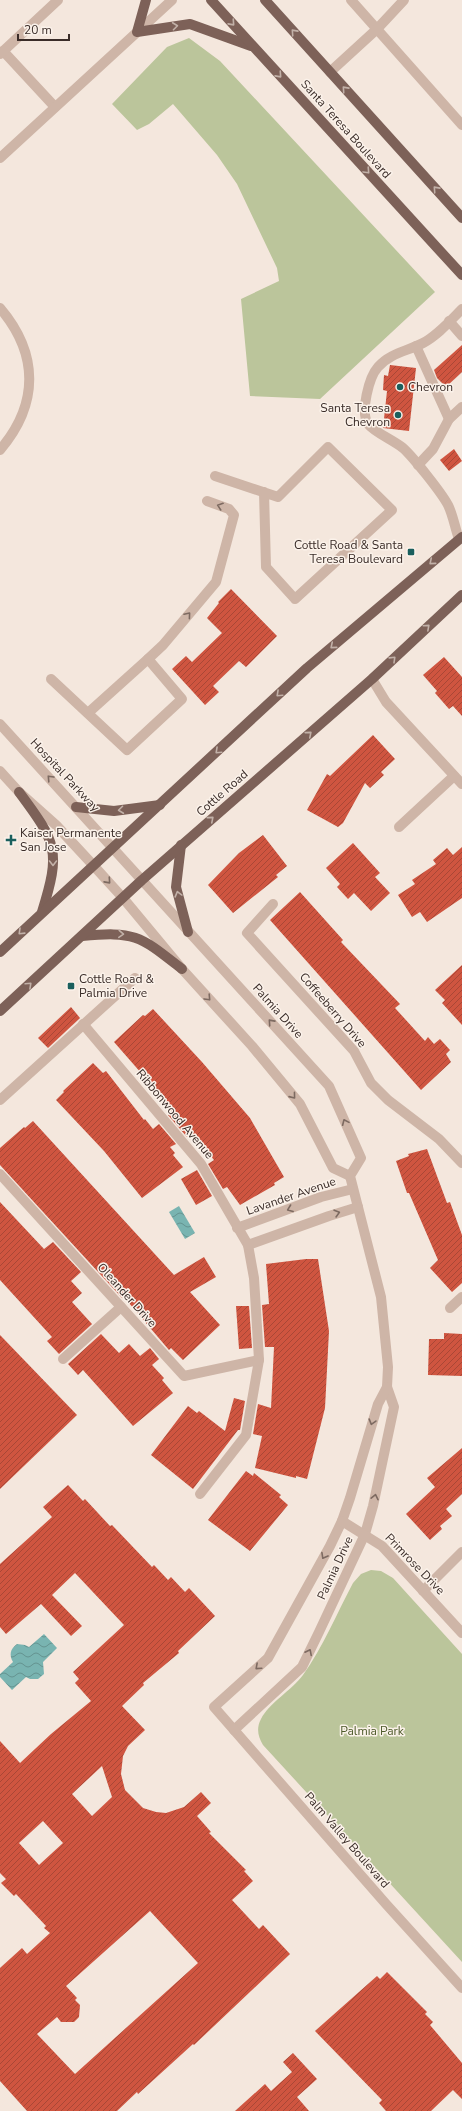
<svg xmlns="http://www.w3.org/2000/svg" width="462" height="2111" viewBox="0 0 462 2111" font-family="'Nunito Sans',sans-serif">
  <defs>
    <pattern id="water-waves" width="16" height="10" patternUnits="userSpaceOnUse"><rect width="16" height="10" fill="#79b4b1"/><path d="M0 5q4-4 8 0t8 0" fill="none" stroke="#649390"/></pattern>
    <pattern id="building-hatch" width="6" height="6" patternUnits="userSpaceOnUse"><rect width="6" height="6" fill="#cf5540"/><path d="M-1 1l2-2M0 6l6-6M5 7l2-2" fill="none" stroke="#a94736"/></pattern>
  </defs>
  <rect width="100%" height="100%" fill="#f4e7dd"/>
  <g fill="#bbc59b">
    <polygon points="189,38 220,61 435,292 320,399 250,396 241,299 279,281 277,268 237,184 217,155 173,104 149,124 137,130 112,104 167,47"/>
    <path d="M371 1570 381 1571 393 1578 462 1654V1962L263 1745C258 1737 256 1728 261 1719 269 1703 292 1690 303 1675 323 1647 337 1613 353 1583L361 1574Z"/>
  </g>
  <g fill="url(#water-waves)">
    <polygon points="179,1206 195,1233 185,1239 169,1212"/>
    <path d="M44 1634 57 1648 43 1662 44 1674 38 1679H30L26 1677 12 1690 0 1677V1674L13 1662C9 1655 10 1649 17 1644L25 1645 29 1647Z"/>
  </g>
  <g fill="url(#building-hatch)" fill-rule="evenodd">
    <polygon points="462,345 462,372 446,387 437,378 434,370"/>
    <polygon points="390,365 416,368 409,431 383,428 387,391 383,390 384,375 388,376"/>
    <polygon points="454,449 462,461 449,471 440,460"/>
    <polygon points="231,589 277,636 246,667 239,661 213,686 219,692 205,705 172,669 186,656 192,662 222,633 207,618 219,603 218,602"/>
    <polygon points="444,657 462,677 462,716 453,706 449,709 435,693 437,691 423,675"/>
    <polygon points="373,735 395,759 381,772 384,775 370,788 365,783 343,823 338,827 307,810 327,774 330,776"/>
    <polygon points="263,835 287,866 276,875 278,877 233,913 208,885 239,853"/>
    <polygon points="353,843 380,873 375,877 390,893 371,911 354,893 348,899 337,887 340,884 326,868"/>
    <polygon points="462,847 462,898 427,922 420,912 412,917 398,895 415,884 412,880 436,864 433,860 447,848 453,855"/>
    <polygon points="300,892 343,940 341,942 400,1004 395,1008 425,1041 428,1037 434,1044 440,1039 450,1050 446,1054 451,1062 421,1090 270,920"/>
    <polygon points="462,965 462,1025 442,1003 445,1000 435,990"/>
    <polygon points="71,1007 80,1018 48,1048 38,1038"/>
    <polygon points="153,1009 202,1062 250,1118 284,1177 274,1183 275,1185 240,1205 227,1187 223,1189 208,1164 214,1160 192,1133 187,1137 168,1115 172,1112 163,1098 114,1042 143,1015 145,1016"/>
    <polygon points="93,1063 103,1073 106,1071 144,1120 145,1119 153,1129 159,1124 176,1144 170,1147 175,1153 173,1155 183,1167 142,1198 104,1151 56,1100 64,1092 63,1091"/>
    <polygon points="33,1121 174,1275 204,1257 216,1277 190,1292 220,1325 183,1360 171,1348 169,1350 123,1296 122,1298 0,1165 0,1148 24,1127 25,1128"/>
    <polygon points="427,1149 447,1203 450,1202 462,1235 462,1283 452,1292 430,1268 438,1260 409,1193 407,1193 396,1161 409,1156 408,1154"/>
    <polygon points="197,1170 212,1196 196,1205 181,1179"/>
    <polygon points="0,1202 44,1249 53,1242 81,1272 71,1281 82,1293 72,1302 92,1324 59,1354 47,1341 52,1337 0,1280"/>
    <polygon points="306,1259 318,1259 329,1331 325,1408 307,1479 296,1476 296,1478 255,1468 262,1436 253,1434 258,1404 271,1408 274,1347 265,1347 262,1305 269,1304 266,1264"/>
    <polygon points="236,1306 249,1306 252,1348 239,1349"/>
    <polygon points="444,1333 462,1334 462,1376 428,1375 429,1339 444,1339"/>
    <polygon points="101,1334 119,1353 129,1344 140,1356 150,1348 159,1359 152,1365 164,1378 162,1380 173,1393 133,1426 83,1370 78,1375 68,1364"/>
    <polygon points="0,1335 77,1415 0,1489"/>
    <polygon points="234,1398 245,1401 240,1430 238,1430 193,1489 151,1455 188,1406 197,1413 199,1411 225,1431"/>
    <polygon points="462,1448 462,1494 446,1509 452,1516 440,1526 442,1529 430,1540 406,1514 435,1487 427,1478"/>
    <polygon points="246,1471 253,1476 254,1473 281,1495 279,1497 288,1505 250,1551 208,1520"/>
    <path d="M68 1485 83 1501 85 1499 110 1526 112 1525 152 1567 154 1565 168 1580 171 1577 185 1592 189 1588 215 1616 178 1651 179 1653 143 1683 144 1685 122 1706 145 1730 128 1746 123 1756 121 1774 125 1790 143 1808 156 1812 166 1813 184 1807 201 1792 211 1803 197 1816 211 1832 209 1833 246 1870 244 1871 253 1881 232 1900 259 1929 263 1925 290 1954 194 2045 193 2044 138 2094 137 2092 117 2111H27L0 2081V1968L22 1948 27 1954 50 1933 44 1928 46 1926 16 1894 14 1896 1 1883 6 1879 0 1873V1741L20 1763 51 1734 91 1701 75 1683 79 1679 73 1672 124 1625 75 1573 52 1595 82 1626 71 1636 41 1604 6 1634 0 1627V1564L52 1517 43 1507ZM102 1766 112 1797 92 1816 72 1794ZM43 1821 63 1843 39 1865 19 1843ZM150 1911 198 1963 75 2074 37 2034 57 2017 61 2022H74L79 2017 80 2005 75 2000 77 1998 66 1986Z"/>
    <polygon points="387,1972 427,2012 425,2014 433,2022 430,2025 462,2063 462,2099 453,2090 431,2111 386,2111 379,2103 382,2100 315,2031 377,1976 380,1979"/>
    <polygon points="293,2053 317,2079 297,2097 309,2111 235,2111 265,2084 271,2091 292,2072 283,2062"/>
  </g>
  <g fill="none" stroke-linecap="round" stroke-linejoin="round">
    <g stroke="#ceb5a7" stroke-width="10">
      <polyline points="351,0 462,125"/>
      <polyline points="3,51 55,107"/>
      <polyline points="0,54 58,0"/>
      <polyline points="330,72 377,29 404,0"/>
      <polyline points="0,158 172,0"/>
      <path d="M0 308C39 354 39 404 0 450"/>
      <polyline points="449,321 462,336"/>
      <polyline points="416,346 449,419"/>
      <polyline points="418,465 433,449 449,419 462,407"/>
      <polyline points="215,476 278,497 328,447 392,510 295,599 266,567 264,492"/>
      <path d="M459 539C455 528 453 515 448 505 441 492 413 457 403 448 393 440 374 432 368 424 360 412 369 377 378 367 390 353 408 351 423 343 438 335 450 321 462 309"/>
      <polyline points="148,659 163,645 216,582 234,515 229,509 207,501"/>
      <polyline points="51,679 127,750 182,699 148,659 88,713"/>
      <polyline points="372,679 386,702 462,784"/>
      <polyline points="0,724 329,1086 361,1158 350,1176 381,1297 388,1367 387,1387 394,1407 373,1506 365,1534 319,1632 302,1667 234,1730"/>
      <polyline points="0,771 19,792 56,825 93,865 123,898 182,969 252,1046 300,1104 333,1168 350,1176"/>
      <polyline points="399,827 454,776"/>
      <polyline points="273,904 247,933 354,1051 371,1083 388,1100 439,1139 462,1163"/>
      <polyline points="83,1024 201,1164 248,1245 254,1278 259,1360 246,1435 200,1494"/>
      <polyline points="0,1100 135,978"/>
      <polyline points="0,1174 184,1376 259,1360"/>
      <polyline points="237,1228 321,1197 353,1189"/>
      <polyline points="248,1245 329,1216 358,1207"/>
      <polyline points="450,1308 462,1297"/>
      <polyline points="63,1359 121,1307"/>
      <polyline points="387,1387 378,1404 350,1498 342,1521 330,1546 268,1658 214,1707 386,1904 462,1988"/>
      <polyline points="342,1521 382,1546 462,1633"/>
      <polyline points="423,1591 462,1552"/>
    </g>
    <g stroke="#7d6158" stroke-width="10">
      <polyline points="146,0 137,32 190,24 251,46"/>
      <polyline points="211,0 462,275"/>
      <polyline points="265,0 462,218"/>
      <path d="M19 792C57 843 61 851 42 912"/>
      <polyline points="76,807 114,811 160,805"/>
      <polyline points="181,845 176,887 188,932"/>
      <path d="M82 936C136 931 140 936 182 969"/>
      <polyline points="0,952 307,668 462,537"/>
      <polyline points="0,1011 142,880 372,679 462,595"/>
    </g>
  </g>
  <defs><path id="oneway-chevron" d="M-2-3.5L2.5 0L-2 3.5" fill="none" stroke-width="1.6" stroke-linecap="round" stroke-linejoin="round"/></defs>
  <g stroke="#c2b1a8">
    <use href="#oneway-chevron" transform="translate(232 23) rotate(48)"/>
    <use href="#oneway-chevron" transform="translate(175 26) rotate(-7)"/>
    <use href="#oneway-chevron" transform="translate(294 32) rotate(-132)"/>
    <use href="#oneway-chevron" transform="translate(279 75) rotate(48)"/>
    <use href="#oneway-chevron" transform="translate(345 89) rotate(-132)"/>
    <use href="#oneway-chevron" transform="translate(367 171) rotate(47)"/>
    <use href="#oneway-chevron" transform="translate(436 189) rotate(-132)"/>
    <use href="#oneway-chevron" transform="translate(432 562) rotate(140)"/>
    <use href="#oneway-chevron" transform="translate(427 627) rotate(-42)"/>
    <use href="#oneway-chevron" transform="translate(333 646) rotate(140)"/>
    <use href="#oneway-chevron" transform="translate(393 659) rotate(-44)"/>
    <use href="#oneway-chevron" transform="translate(279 694) rotate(137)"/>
    <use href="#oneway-chevron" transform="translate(309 734) rotate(-41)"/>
    <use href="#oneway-chevron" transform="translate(218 751) rotate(137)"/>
    <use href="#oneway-chevron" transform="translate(121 810) rotate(173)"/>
    <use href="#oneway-chevron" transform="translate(211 819) rotate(-41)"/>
    <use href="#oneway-chevron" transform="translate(53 863) rotate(90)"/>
    <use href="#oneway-chevron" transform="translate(178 894) rotate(-105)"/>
    <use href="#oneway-chevron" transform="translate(21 932) rotate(136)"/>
    <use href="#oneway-chevron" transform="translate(121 934) rotate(3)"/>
    <use href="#oneway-chevron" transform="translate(29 985) rotate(-43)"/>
  </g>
  <g stroke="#7d6a61">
    <use href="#oneway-chevron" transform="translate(220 506) rotate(-161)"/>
    <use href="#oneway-chevron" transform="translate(188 615) rotate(-50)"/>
    <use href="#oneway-chevron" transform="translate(50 778) rotate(-133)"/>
    <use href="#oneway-chevron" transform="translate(108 881) rotate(48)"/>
    <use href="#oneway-chevron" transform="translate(208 998) rotate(47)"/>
    <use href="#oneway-chevron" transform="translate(271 1022) rotate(-132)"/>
    <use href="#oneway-chevron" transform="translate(293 1096) rotate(51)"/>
    <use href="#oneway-chevron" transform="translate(345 1122) rotate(-114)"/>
    <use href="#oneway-chevron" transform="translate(290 1209) rotate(159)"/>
    <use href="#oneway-chevron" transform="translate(337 1213) rotate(-16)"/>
    <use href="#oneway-chevron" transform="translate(372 1422) rotate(106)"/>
    <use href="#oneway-chevron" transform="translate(375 1497) rotate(-78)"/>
    <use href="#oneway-chevron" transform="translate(324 1556) rotate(119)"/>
    <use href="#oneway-chevron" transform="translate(309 1652) rotate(-63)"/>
    <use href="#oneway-chevron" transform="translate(258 1667) rotate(138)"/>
  </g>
  <g fill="#1a5f5d" stroke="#fbf2ea" stroke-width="1.5">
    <circle cx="400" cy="387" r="4"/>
    <circle cx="398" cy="415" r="4"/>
    <rect x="407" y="548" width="8" height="8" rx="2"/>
    <path d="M9 834h4v4h4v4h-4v4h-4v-4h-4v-4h4z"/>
    <rect x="67" y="982" width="8" height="8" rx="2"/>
  </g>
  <g text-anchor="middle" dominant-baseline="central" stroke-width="3" stroke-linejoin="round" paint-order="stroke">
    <g font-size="12" fill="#3a2c28" stroke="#fbf2ea">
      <text transform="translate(346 129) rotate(48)">Santa Teresa Boulevard</text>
      <text transform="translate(65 775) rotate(47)">Hospital Parkway</text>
      <text transform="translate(222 793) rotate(-41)">Cottle Road</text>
      <text transform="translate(333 1010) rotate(49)">Coffeeberry Drive</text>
      <text transform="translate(278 1011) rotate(48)">Palmia Drive</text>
      <text transform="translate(175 1114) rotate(50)">Ribbonwood Avenue</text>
      <text transform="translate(291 1196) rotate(-19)">Lavander Avenue</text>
      <text transform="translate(127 1295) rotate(48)">Oleander Drive</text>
      <text transform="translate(415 1564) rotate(46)">Primrose Drive</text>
      <text transform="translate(335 1568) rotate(-65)">Palmia Drive</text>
      <text transform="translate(347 1840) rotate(49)">Palm Valley Boulevard</text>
    </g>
    <g font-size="12" fill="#3a2c28" stroke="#fbf2ea" text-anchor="start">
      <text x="408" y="387">Chevron</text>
      <text x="390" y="408" text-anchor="end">Santa Teresa<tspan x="390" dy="14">Chevron</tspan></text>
      <text x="403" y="545" text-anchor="end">Cottle Road &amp; Santa<tspan x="403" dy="14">Teresa Boulevard</tspan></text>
      <text x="20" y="833">Kaiser Permanente<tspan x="20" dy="14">San Jose</tspan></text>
      <text x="79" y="979">Cottle Road &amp;<tspan x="79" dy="14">Palmia Drive</tspan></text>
    </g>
    <g font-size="12" fill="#4d5a2a" stroke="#fbf2ea">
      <text x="372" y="1731">Palmia Park</text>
    </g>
  </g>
  <path d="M18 34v6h51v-6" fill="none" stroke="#3a2c28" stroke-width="2"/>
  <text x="24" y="34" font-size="12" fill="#3a2c28" stroke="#fbf2ea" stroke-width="3" paint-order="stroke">20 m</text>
</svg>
